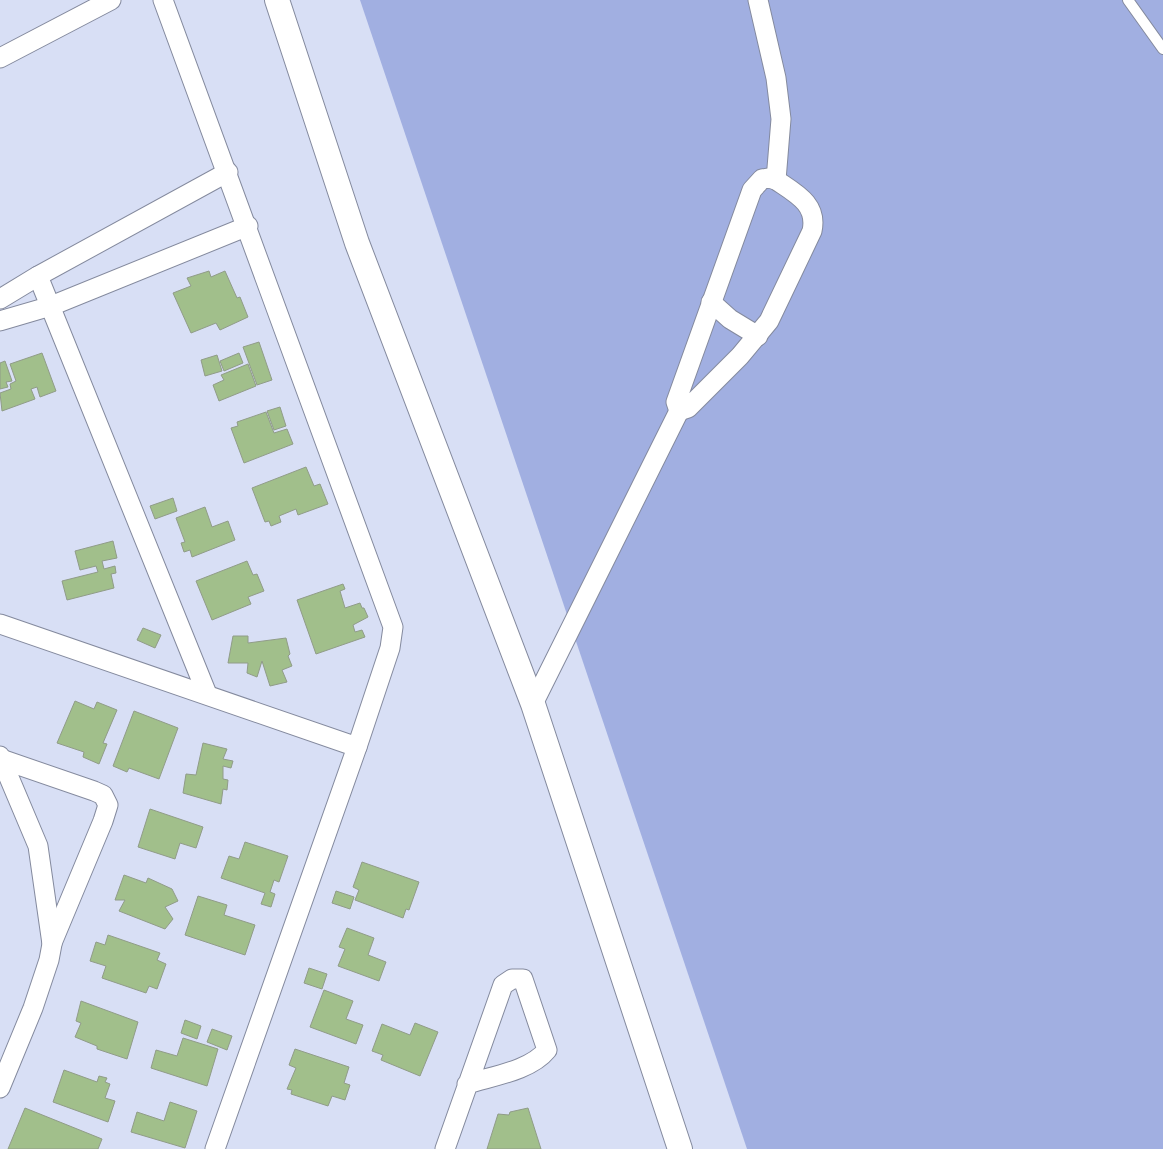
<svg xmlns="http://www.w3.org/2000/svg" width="1163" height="1149" viewBox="0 0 1163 1149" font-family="'Roboto Condensed',sans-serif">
  <rect width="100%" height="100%" fill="#d8dff5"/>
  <polygon fill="#a1afe1" points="360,0 1163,0 1163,1149 747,1149"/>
  <g fill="#a1bf8b" stroke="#909c88">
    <polygon points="209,271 211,277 225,271 237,298 240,297 248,317 220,330 216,323 191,333 173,293 191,286 187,278"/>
    <polygon points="259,342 272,380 257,385 243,347"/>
    <polygon points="42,353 56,391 40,397 37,387 31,389 35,399 2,411 0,393 11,389 10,384 16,381 10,364"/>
    <polygon points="239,353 243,363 224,371 220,361"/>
    <polygon points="217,355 222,371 205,376 201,360"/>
    <polygon points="5,361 12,381 6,382 8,387 0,389 0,363"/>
    <polygon points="248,364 256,386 219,401 213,385 224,380 221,375"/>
    <polygon points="280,407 286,426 274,430 267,411"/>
    <polygon points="266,412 274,433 287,429 293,444 244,463 231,428 238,426 237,422"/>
    <polygon points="306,467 314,486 320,484 328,504 298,515 296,509 279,516 281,522 271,526 269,521 265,522 252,488"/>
    <polygon points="173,498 177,511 155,519 150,506"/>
    <polygon points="205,507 212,527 228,521 235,540 192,557 190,550 184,552 181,543 185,542 176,518"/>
    <polygon points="113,541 117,558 102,561 104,569 115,566 116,573 111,574 114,588 67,600 62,581 98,572 96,566 80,570 75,551"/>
    <polygon points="247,561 253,575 257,574 264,591 248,597 251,604 212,620 196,581"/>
    <polygon points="343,584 345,589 340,591 345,608 360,603 362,608 364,608 368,617 353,625 355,632 362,630 365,637 316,654 297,600"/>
    <polygon points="143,628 161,635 155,648 137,640"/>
    <polygon points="233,636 248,636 248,643 286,638 290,654 288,656 292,666 282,670 287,682 270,686 262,661 257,677 247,673 248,663 228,663"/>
    <polygon points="75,701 94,709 97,702 117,710 103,743 107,744 99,764 83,757 84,752 57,743"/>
    <polygon points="134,711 178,728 159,779 129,768 127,772 113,766"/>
    <polygon points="203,743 227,749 223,759 233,761 231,768 223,766 223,779 228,780 227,790 223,789 221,804 183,793 186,774 196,775"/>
    <polygon points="150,809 203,827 196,848 180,843 175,859 138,847"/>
    <polygon points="245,842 288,856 279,882 274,880 270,892 275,894 271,907 261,904 265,893 221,878 229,856 239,859"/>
    <polygon points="362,862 419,882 409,910 406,909 403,918 355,900 359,890 353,887"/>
    <polygon points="124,875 146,883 148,878 172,889 178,901 165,907 173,919 165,929 119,911 125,900 115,900"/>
    <polygon points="336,891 354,897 350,909 332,903"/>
    <polygon points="198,896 227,905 224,915 255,925 245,955 185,935"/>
    <polygon points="347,928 374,938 368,955 386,962 379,981 338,966 345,949 339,947"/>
    <polygon points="108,935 160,953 157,960 166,964 157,989 149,986 146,993 102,978 106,966 90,961 96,942 105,945"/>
    <polygon points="309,968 327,974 322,989 304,983"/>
    <polygon points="324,990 353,1001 346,1019 363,1025 356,1044 310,1027"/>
    <polygon points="81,1001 138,1022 127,1059 97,1049 97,1046 75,1037 81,1023 76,1021"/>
    <polygon points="185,1020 201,1026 197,1039 181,1033"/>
    <polygon points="415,1023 438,1032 420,1076 381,1060 383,1055 372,1051 382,1024 410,1035"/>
    <polygon points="212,1029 232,1036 227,1050 207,1042"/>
    <polygon points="183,1038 218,1049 207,1086 151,1068 156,1050 177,1056"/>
    <polygon points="295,1049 349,1067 344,1083 350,1085 345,1100 332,1096 328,1106 291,1094 292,1090 287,1089 296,1068 289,1065"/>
    <polygon points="64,1070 97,1082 99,1076 107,1078 105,1082 110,1084 105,1098 115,1101 108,1122 53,1102"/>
    <polygon points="170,1102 197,1111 185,1148 131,1132 137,1112 164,1121"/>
    <polygon points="25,1108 102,1139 98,1149 8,1149"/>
    <polygon points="528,1108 541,1149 487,1149 498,1114 509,1115 510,1112"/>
  </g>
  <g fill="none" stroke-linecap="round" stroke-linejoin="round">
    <defs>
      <polyline id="service" points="1128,0 1163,49"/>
      <g id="minor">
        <polyline points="163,0 393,627 390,648 357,747 215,1149"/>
        <polyline points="758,0 776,78 781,119 776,180"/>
        <polyline points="0,58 111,0"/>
        <path d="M769 178 776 180C795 193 818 204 812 231L769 321 740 356 688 408 679 411 676 402 752 190 762 179Z"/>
        <polyline points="38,276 207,694"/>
        <polyline points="0,299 38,276 228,172"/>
        <polyline points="711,302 730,319 758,336"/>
        <polyline points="0,321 51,306 248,226"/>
        <polyline points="0,624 357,747"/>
        <polyline points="533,704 679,411"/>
        <polyline points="0,756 38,846 52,944 49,960 33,1008 0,1088"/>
        <polyline points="1,759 94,791 103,795 108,805 103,821 52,943"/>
        <path d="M445 1149 503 985 512 979H523L547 1050C530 1071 492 1076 467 1084"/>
      </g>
      <polyline id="tertiary" points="277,0 357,243 533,704 680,1149"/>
    </defs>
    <use href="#service" stroke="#848a9e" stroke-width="12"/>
    <use href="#minor" stroke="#848a9e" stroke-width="21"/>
    <use href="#tertiary" stroke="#848a9e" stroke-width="26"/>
    <use href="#service" stroke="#fff" stroke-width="10"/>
    <use href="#minor" stroke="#fff" stroke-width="19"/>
    <use href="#tertiary" stroke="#fff" stroke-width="24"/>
  </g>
</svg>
